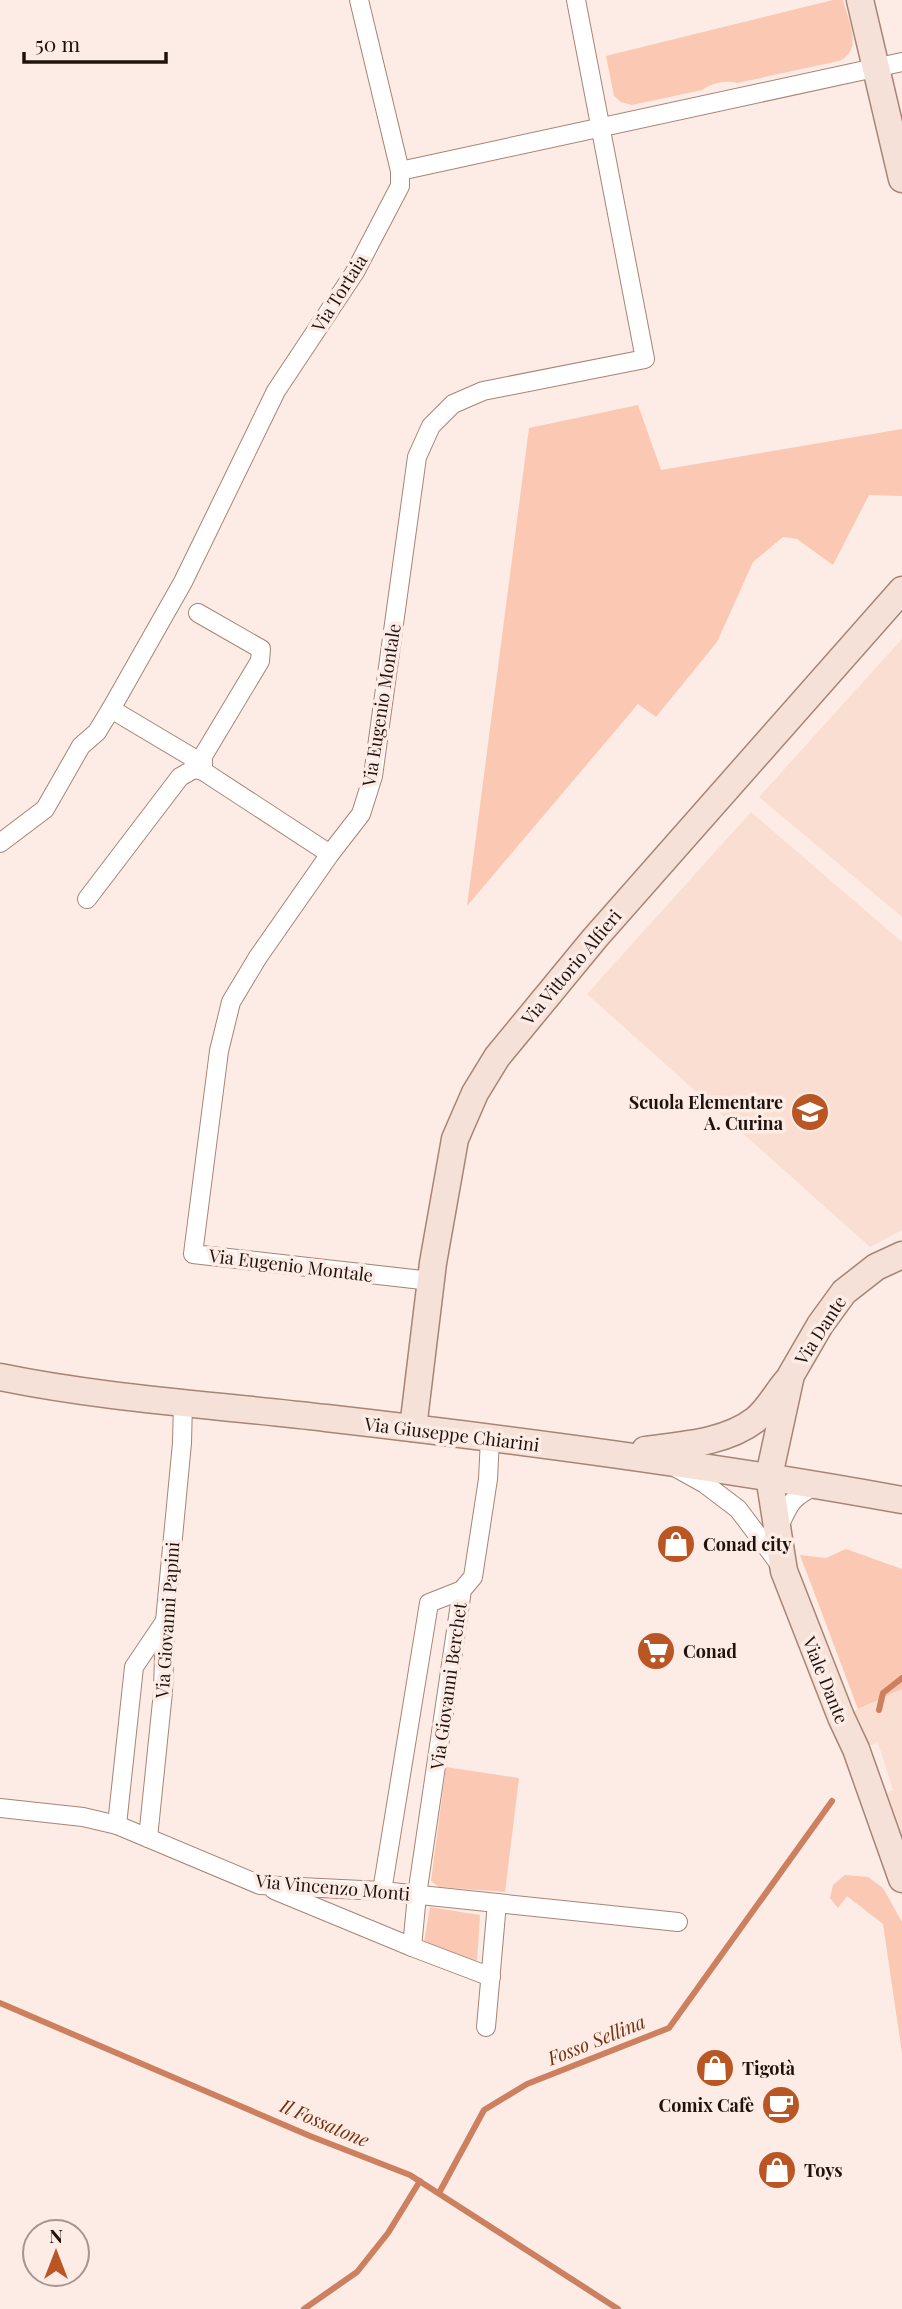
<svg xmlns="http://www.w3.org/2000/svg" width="902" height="2309" viewBox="0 0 902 2309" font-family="'Playfair Display',serif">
  <rect width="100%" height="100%" fill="#fcece5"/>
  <g fill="#faded2">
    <polygon points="902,639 902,917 759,797"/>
    <polygon points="751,812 902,942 902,1230 870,1247 587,994"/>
    <polygon points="902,1689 902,1848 875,1799 893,1790 878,1743 856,1749 841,1717"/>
  </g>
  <g fill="#fbc8b3">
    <path d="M833 0H843C848 20 864 50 839 61L737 83C725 80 712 83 702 90L632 105 621 102 614 96 606 56Z"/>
    <polygon points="638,405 661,470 902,429 902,496 869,495 833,565 797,539 783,537 753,562 717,642 656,717 638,704 467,906 529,428"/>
    <polygon points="846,1549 902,1569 902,1689 858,1709 800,1555 826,1558"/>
    <polygon points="446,1767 519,1778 505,1892 439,1887 431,1881"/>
    <polygon points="845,1875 868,1877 883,1888 902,1922 902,2053 883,1924 847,1896 838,1908 830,1898 833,1885"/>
    <polygon points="430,1907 480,1915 477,1961 424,1942"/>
  </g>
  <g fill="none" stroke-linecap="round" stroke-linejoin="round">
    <g stroke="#cd805f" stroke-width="6">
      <polyline points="879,1710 883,1693 902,1678"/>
      <polyline points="0,2003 310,2136 410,2175 618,2309"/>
      <polyline points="439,2193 484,2110 527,2084 669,2028 832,1801"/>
      <polyline points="304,2309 357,2272 388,2233 420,2181"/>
    </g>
    <defs>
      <g id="street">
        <polyline points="400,171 902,62"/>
        <polyline points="198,613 261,649 260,661 203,756 203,771"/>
        <polyline points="111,709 190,756 203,771"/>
        <polyline points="0,843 45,809 81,746 97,732 111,709 183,582 276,391 355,272 400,186 400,171 359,0"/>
        <polyline points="87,899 180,777 194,769 203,771 330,854"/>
        <polyline points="431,1281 193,1254 219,1051 231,1002 258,957 330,854 361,814 373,776 417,457 431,426 453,404 483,391 645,359 576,0"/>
        <polyline points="678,1469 705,1484 738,1509 781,1566"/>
        <path d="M778 1529C789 1504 792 1496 818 1485"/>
        <polyline points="0,1808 83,1817 117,1825 260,1885 382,1891 678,1922"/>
        <polyline points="117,1825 134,1667 165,1621"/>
        <polyline points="148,1838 163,1692 165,1621 182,1443 183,1402"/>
        <polyline points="274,1890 412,1947 417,1895 462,1590 473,1577 488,1479 490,1439"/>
        <polyline points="382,1891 429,1603 462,1590"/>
        <polyline points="412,1947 491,1977"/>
        <polyline points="486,2027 497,1903"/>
      </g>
      <g id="secondary">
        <polyline points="860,0 902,179"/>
        <polyline points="902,1255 876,1267 844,1292 820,1325 791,1375 769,1476 784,1571 841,1717 856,1749 902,1879"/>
        <path d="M0 1377C107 1399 217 1405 326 1418 518 1440 711 1465 902 1500"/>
        <polyline points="413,1428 433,1263 455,1139 475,1093 497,1057 595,938 902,590"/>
        <path d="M645 1450C681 1445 725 1443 755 1420 767 1411 776 1394 786 1382"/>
      </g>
    </defs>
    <use href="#street" stroke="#a78475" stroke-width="20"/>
    <use href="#secondary" stroke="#a78475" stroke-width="29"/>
    <use href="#street" stroke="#fff" stroke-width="18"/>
    <use href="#secondary" stroke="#f6e1d9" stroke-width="26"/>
  </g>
  <defs>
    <symbol id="school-disc" viewBox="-11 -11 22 22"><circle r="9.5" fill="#ba5524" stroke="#fcece5"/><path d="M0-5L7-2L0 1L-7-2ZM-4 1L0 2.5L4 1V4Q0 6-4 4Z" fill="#fff"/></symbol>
    <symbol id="shop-disc" viewBox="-11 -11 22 22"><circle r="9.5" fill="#ba5524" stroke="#fcece5"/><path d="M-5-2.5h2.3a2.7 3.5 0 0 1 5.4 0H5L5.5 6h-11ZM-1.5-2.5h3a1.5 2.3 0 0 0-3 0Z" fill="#fff"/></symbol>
    <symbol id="supermarket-disc" viewBox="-11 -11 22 22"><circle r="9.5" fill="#ba5524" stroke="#fcece5"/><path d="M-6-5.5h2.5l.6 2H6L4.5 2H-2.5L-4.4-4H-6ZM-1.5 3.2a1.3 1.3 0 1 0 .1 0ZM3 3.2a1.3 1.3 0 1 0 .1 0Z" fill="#fff"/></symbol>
    <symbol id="cafe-disc" viewBox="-11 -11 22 22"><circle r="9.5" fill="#ba5524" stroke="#fcece5"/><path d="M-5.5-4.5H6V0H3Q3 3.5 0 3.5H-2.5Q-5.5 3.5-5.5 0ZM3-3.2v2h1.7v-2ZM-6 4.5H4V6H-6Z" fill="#fff"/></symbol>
  </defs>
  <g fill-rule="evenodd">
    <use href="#school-disc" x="788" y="1090" width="44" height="44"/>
    <use href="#shop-disc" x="654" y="1522" width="44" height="44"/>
    <use href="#supermarket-disc" x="634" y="1629" width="44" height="44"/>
    <use href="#shop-disc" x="693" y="2046" width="44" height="44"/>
    <use href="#cafe-disc" x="759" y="2083" width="44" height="44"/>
    <use href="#shop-disc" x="755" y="2148" width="44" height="44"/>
  </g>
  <g text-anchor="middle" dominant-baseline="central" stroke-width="7" stroke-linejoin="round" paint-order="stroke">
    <g font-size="18" fill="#20130e" stroke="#fcece5">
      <text transform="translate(339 293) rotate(-58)">Via Tortaia</text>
      <text transform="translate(381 705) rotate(-81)">Via Eugenio Montale</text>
      <text transform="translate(571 967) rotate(-50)">Via Vittorio Alfieri</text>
      <text transform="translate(291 1265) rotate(7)">Via Eugenio Montale</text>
      <text transform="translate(820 1330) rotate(-57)">Via Dante</text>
      <text transform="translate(452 1434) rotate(7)">Via Giuseppe Chiarini</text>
      <text transform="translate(167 1620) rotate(-86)">Via Giovanni Papini</text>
      <text transform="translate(826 1680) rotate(68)">Viale Dante</text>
      <text transform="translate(448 1686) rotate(-82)">Via Giovanni Berchet</text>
      <text transform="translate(333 1887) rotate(5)">Via Vincenzo Monti</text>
    </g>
    <g font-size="18" font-weight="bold" fill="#20130e" stroke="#fcece5" text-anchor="start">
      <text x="783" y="1102" text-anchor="end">Scuola Elementare<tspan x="783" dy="21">A. Curina</tspan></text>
      <text x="703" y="1544">Conad city</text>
      <text x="683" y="1651">Conad</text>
      <text x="742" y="2068">Tigotà</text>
      <text x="754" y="2105" text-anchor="end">Comix Cafè</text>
      <text x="804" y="2170">Toys</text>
    </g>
    <g font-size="19" font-style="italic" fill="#752f0a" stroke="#fcece5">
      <text transform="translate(596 2039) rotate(-22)">Fosso Sellina</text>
      <text transform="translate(325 2122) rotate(23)">Il Fossatone</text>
    </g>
  </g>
  <g transform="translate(56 2253)"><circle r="33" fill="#fcece5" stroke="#a4958f" stroke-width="2"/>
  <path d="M0-5L12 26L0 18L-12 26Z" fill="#ba5524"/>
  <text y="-10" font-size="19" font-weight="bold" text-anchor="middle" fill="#20130e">N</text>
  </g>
  <path d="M24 52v10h142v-10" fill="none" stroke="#20130e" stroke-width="3.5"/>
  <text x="35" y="52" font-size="21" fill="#20130e" stroke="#fcece5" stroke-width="5" paint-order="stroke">50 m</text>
</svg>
